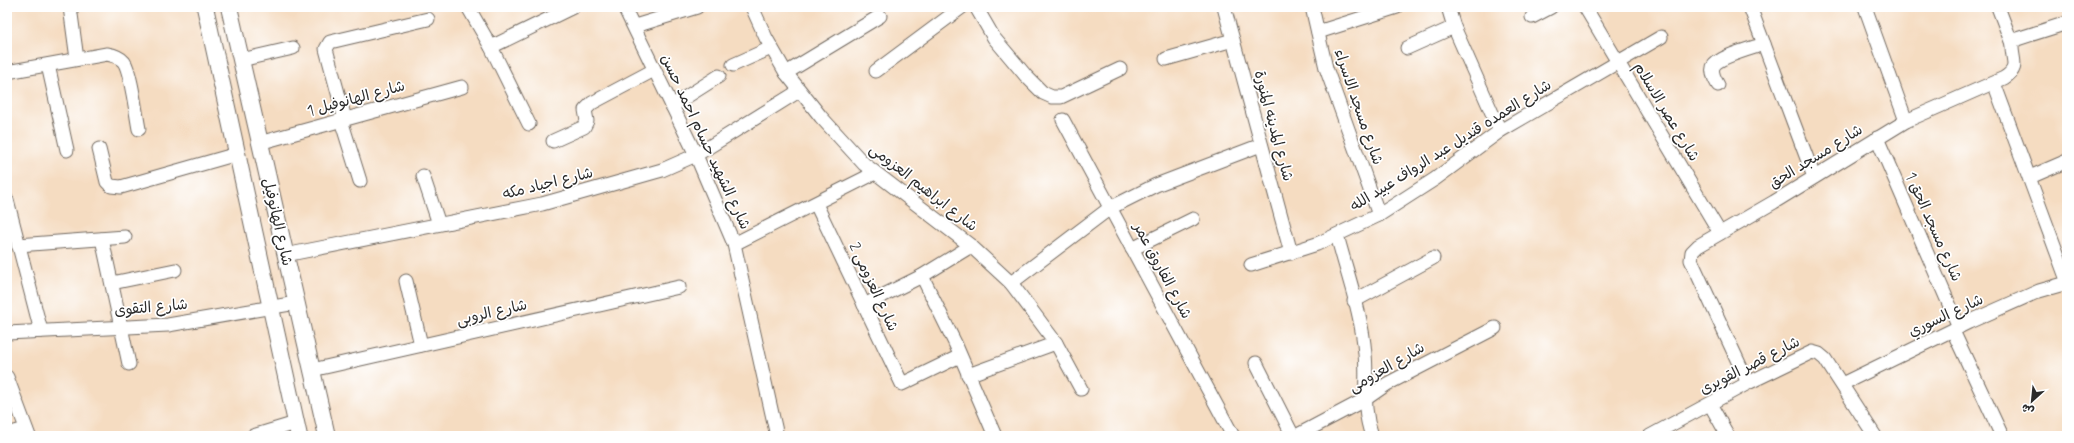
<svg xmlns="http://www.w3.org/2000/svg" width="2074" height="443" viewBox="0 0 2074 443" font-family="Mynerve,'Playpen Sans Arabic',sans-serif">
  <rect width="100%" height="100%" fill="#fff"/>
  <filter id="ink" filterUnits="userSpaceOnUse"><feTurbulence type="fractalNoise" baseFrequency=".025" numOctaves="2"/><feDisplacementMap in="SourceGraphic" scale="8" xChannelSelector="R" yChannelSelector="G"/><feConvolveMatrix kernelMatrix="1 2 1 2 8 2 1 2 1" color-interpolation-filters="sRGB"/></filter>
  <filter id="wash" filterUnits="userSpaceOnUse"><feTurbulence type="fractalNoise" baseFrequency=".012" numOctaves="4" result="noise"/><feDisplacementMap in="SourceGraphic" scale="16" xChannelSelector="R" yChannelSelector="G"/><feGaussianBlur stdDeviation="0.9" result="paint"/><feColorMatrix in="noise" values="0 0 0 0 0 0 0 0 0 0 0 0 0 0 0 0 0 1.4 0 .05"/><feComposite in="paint" operator="in"/></filter>
  <g filter="url(#wash)">
    <rect width="100%" height="100%" fill="#f5dcc1"/>
  </g>
  <g filter="url(#ink)">
    <g fill="none" stroke-linecap="round" stroke-linejoin="round">
      <defs>
        <g id="minor">
          <polyline points="70,7 77,59"/>
          <polyline points="468,7 491,47 529,124"/>
          <polyline points="624,7 696,155 734,244 777,436"/>
          <polyline points="752,7 766,38 786,73 821,117 864,164 971,246 1011,283 1056,343 1081,389"/>
          <polyline points="976,7 994,38 1026,76 1043,93 1052,97 1061,97 1120,69"/>
          <polyline points="1224,7 1291,253"/>
          <polyline points="1312,7 1326,68 1379,215"/>
          <polyline points="1448,7 1454,27 1500,131"/>
          <polyline points="1585,7 1720,233"/>
          <polyline points="1750,7 1814,177"/>
          <polyline points="1865,7 1906,121"/>
          <polyline points="1998,7 2012,44"/>
          <polyline points="1532,17 1551,7"/>
          <polyline points="635,26 697,7"/>
          <polyline points="1318,32 1397,7"/>
          <polyline points="491,47 573,7"/>
          <polyline points="1407,48 1454,27"/>
          <polyline points="1166,59 1233,40"/>
          <polyline points="241,60 293,48"/>
          <polyline points="48,65 67,150"/>
          <polyline points="733,65 771,48"/>
          <polyline points="876,71 962,7"/>
          <path d="M7 72 107 54C113 55 120 57 124 62 131 72 136 114 139 129"/>
          <polyline points="786,73 880,16"/>
          <polyline points="1994,83 2067,280"/>
          <path d="M1718 85C1715 80 1711 73 1713 67 1717 57 1753 48 1764 44"/>
          <polyline points="672,106 719,76"/>
          <polyline points="345,119 326,49 330,42 428,19"/>
          <polyline points="341,120 360,181"/>
          <polyline points="1063,120 1233,436"/>
          <polyline points="1877,138 1959,327"/>
          <polyline points="553,141 584,127 587,121 585,110 592,103 654,70"/>
          <polyline points="259,143 462,87"/>
          <polyline points="99,149 107,182 111,186 121,187 237,154"/>
          <polyline points="423,176 439,224"/>
          <polyline points="2030,177 2067,161"/>
          <polyline points="7,200 41,331"/>
          <polyline points="816,204 902,384 960,356"/>
          <path d="M1337 235C1347 274 1362 314 1365 354 1368 385 1361 405 1372 436"/>
          <polyline points="102,239 129,364"/>
          <polyline points="734,244 875,173"/>
          <polyline points="18,245 125,237"/>
          <polyline points="1132,249 1193,219"/>
          <polyline points="285,255 542,204 662,170 696,155 799,91"/>
          <polyline points="1251,265 1317,244 1379,215 1435,179 1500,131 1661,37"/>
          <polyline points="922,276 955,343 995,436"/>
          <polyline points="406,281 421,345"/>
          <polyline points="112,283 175,270"/>
          <polyline points="1011,283 1110,208 1156,185 1261,145"/>
          <polyline points="1354,301 1433,258"/>
          <polyline points="864,305 922,276 971,246"/>
          <polyline points="1953,331 2002,436"/>
          <polyline points="7,333 168,325 296,303"/>
          <polyline points="1256,363 1293,436"/>
          <polyline points="312,370 679,287"/>
          <polyline points="968,375 1056,343"/>
          <polyline points="7,377 29,436"/>
          <path d="M1748 383 1691 260 1692 252 1698 246 1774 202 1906 121 2004 78C2021 67 2011 60 2012 44L2017 39 2067 23"/>
          <polyline points="1842,384 1969,322 2039,291 2067,283"/>
          <polyline points="1710,404 1728,436"/>
          <polyline points="7,434 26,429"/>
          <polyline points="253,436 296,423"/>
          <polyline points="1296,436 1364,400 1387,384 1495,328"/>
          <polyline points="1650,436 1748,383 1812,352 1819,354 1825,359 1875,436"/>
        </g>
        <g id="tertiary">
          <polyline points="205,7 299,436"/>
          <polyline points="229,7 327,436"/>
        </g>
      </defs>
      <use href="#minor" stroke="#726960" stroke-width="15"/>
      <use href="#tertiary" stroke="#726960" stroke-width="18"/>
      <use href="#minor" stroke="#fff" stroke-width="13"/>
      <use href="#tertiary" stroke="#fff" stroke-width="16"/>
    </g>
  </g>
  <g text-anchor="middle" dominant-baseline="central" stroke-width="3.5" stroke-linejoin="round" paint-order="stroke">
    <g font-size="15" fill="#2b2b2b" stroke="#fff">
      <text transform="translate(356 99) rotate(-15)">شارع الهانوفيل 1</text>
      <text transform="translate(1358 107) rotate(71)">شارع مسجد الاسراء</text>
      <text transform="translate(1666 112) rotate(59)">شارع عصر الاسلام</text>
      <text transform="translate(1273 126) rotate(75)">شارع المدينه المنورة</text>
      <text transform="translate(705 142) rotate(65)">شارع الشهيد حسام احمد حسن</text>
      <text transform="translate(1451 146) rotate(-32)">شارع العمده قنديل عبد الرواف عبيد الله</text>
      <text transform="translate(1816 157) rotate(-32)">شارع مسجد الحق</text>
      <text transform="translate(548 184) rotate(-14)">شارع اجياد مكه</text>
      <text transform="translate(923 188) rotate(38)">شارع ابراهيم العزومى</text>
      <text transform="translate(277 222) rotate(77)">شارع الهانوفيل</text>
      <text transform="translate(1933 227) rotate(66)">شارع مسجد الحق 1</text>
      <text transform="translate(1162 271) rotate(62)">شارع الفاروق عمر</text>
      <text transform="translate(873 287) rotate(65)">شارع العزومى 2</text>
      <text transform="translate(151 308) rotate(-5)">شارع التقوى</text>
      <text transform="translate(492 313) rotate(-13)">شارع الروبى</text>
      <text transform="translate(1946 316) rotate(-25)">شارع السوري</text>
      <text transform="translate(1750 366) rotate(-27)">شارع قصر القويرى</text>
      <text transform="translate(1387 368) rotate(-30)">شارع العزومى</text>
    </g>
  </g>
  <rect width="2074" height="443" fill="none" stroke="#fff" stroke-width="24"/>
  <g transform="translate(2032 401) rotate(207)" stroke="#ffffff" stroke-width="3" paint-order="stroke">
  <path d="M0-3L7 15L0 10L-7 15Z" fill="#2b2b2b"/>
  <text y="-6" font-size="11" font-weight="bold" text-anchor="middle" fill="#2b2b2b">ش</text>
  </g>
</svg>
